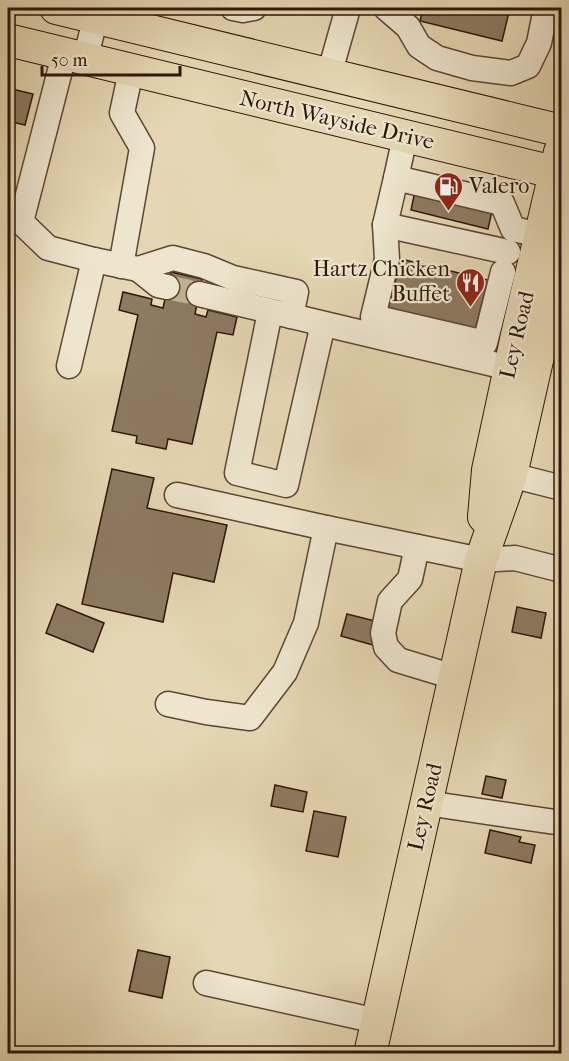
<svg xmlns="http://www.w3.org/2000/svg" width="569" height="1061" viewBox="0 0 569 1061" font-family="'IM FELL French Canon',serif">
  <rect width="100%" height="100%" fill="#e5d7b3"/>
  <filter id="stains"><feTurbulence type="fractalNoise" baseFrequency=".00333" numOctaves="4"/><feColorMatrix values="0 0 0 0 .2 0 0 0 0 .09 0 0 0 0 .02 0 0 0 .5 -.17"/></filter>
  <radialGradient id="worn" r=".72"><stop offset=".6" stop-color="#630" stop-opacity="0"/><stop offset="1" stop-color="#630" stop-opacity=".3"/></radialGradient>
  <g fill="#8d7a61" stroke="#2e1609" stroke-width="1.5">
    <polygon points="423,8 510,8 502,41 420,21"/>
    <polygon points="8,88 33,94 25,125 8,121"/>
    <polygon points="415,191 492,211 488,229 411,210"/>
    <polygon points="401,259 488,280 474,334 387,313"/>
    <polygon points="171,272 202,279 195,314 206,317 208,310 237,317 233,335 217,332 192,444 168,439 166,449 136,443 137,436 112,431 138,315 119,310 123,292 152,299 151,305 163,308"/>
    <polygon points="562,375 562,406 556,405"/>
    <polygon points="112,469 154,478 147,508 227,525 214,582 173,573 163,622 82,604"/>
    <polygon points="57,604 104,623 93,652 46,633"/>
    <polygon points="517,607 546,613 541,638 512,632"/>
    <polygon points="347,614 379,622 373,645 341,636"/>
    <polygon points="486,776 506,780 502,798 482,794"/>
    <polygon points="275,785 307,792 303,812 271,806"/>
    <polygon points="314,811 346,817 338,857 306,851"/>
    <polygon points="490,830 521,837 519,842 535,845 531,863 485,853"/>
    <polygon points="562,833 562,861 555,859"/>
    <polygon points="138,950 170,957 162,998 129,991"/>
  </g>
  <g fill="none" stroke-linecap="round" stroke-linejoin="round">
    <polyline stroke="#c0b091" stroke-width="24" stroke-dasharray="24 12" stroke-linecap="butt" points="167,287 199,294"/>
    <defs>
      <g id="minor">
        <polyline points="233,8 243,10 254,8"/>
        <polyline points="386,8 408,27 419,46 437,58 472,68 511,73 528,66 539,43 546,8"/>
        <polyline points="85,60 98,8"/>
        <polyline points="329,75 348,8"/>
        <polyline points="405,137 396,178 502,203 513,229 540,235"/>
        <polyline points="396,178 385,225 508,252"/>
        <polyline points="8,219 21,222 64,55"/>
        <polyline points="21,222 48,248 94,260 138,269 173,258 204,266 233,278 296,292 291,316"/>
        <polyline points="385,225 387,259 373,317 485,343 503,272"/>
        <polyline points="121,266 142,148 122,113 131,71"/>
        <polyline points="138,269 158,285 167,287"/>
        <polyline points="199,294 510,368"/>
        <polyline points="270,312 237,473 286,485 323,324"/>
        <polyline points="540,340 562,345"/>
        <polyline points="69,366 94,260"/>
        <polyline points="511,475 562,488"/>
        <polyline points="177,495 326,528 481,560 515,558 562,570"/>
        <polyline points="417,547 410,579 390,601 383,633 386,647 398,660 454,677"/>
        <polyline points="168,704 206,712 250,718 285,672 306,623 326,528"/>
        <polyline points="426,803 562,823"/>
        <polyline points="206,983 377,1021"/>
      </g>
      <g id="major">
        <polyline points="56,8 562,131"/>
        <polyline points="8,40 562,174"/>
        <polyline points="484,517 488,470 517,335 560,152"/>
        <polyline points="370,1054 481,560 511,475 562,250"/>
      </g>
    </defs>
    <use href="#minor" stroke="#5c4634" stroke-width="27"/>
    <use href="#major" stroke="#2e1609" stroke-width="34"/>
    <use href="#minor" stroke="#eee5ce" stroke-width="24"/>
    <use href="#major" stroke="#e5d7b3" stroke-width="32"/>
  </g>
  <defs>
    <symbol id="fuel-pin" viewBox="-11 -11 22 30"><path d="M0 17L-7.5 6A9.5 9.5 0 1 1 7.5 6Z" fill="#8f2418" stroke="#eee5ce"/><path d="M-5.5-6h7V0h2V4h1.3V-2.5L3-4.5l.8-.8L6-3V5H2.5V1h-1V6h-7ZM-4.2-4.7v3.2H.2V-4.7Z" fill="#fff"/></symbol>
    <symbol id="restaurant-pin" viewBox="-11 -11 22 30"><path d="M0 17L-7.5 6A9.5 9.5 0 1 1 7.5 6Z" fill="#8f2418" stroke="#eee5ce"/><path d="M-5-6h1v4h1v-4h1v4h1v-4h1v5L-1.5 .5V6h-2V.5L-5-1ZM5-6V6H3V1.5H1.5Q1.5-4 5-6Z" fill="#fff"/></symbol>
  </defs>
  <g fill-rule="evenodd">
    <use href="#fuel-pin" x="432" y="170" width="33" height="45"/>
    <use href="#restaurant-pin" x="454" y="266" width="33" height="45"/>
  </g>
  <g text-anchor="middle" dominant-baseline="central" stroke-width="4.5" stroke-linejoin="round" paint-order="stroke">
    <g font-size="22" fill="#2e1609" stroke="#eee5ce">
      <text transform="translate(337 120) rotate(13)">North Wayside Drive</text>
      <text transform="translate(517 335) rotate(-77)">Ley Road</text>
      <text transform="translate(425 807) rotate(-77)">Ley Road</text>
    </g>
    <g font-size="22" fill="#2e1609" stroke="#eee5ce" text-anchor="start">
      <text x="469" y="186">Valero</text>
      <text x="450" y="269" text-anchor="end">Hartz Chicken<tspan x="450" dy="25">Buffet</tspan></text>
    </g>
  </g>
  <rect width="569" height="1061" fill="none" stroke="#e5d7b3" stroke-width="30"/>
  <rect x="9" y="9" width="551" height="1043" fill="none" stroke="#2e1609" stroke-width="3"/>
  <rect x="15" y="15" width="539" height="1031" fill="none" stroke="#2e1609" stroke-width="1.5"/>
  <path d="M42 66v9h138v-9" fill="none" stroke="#2e1609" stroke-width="3"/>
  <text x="51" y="66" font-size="18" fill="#2e1609" stroke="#eee5ce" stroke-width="4.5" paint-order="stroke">50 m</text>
  <rect width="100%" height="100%" filter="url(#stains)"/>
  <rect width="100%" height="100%" fill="url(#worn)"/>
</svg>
